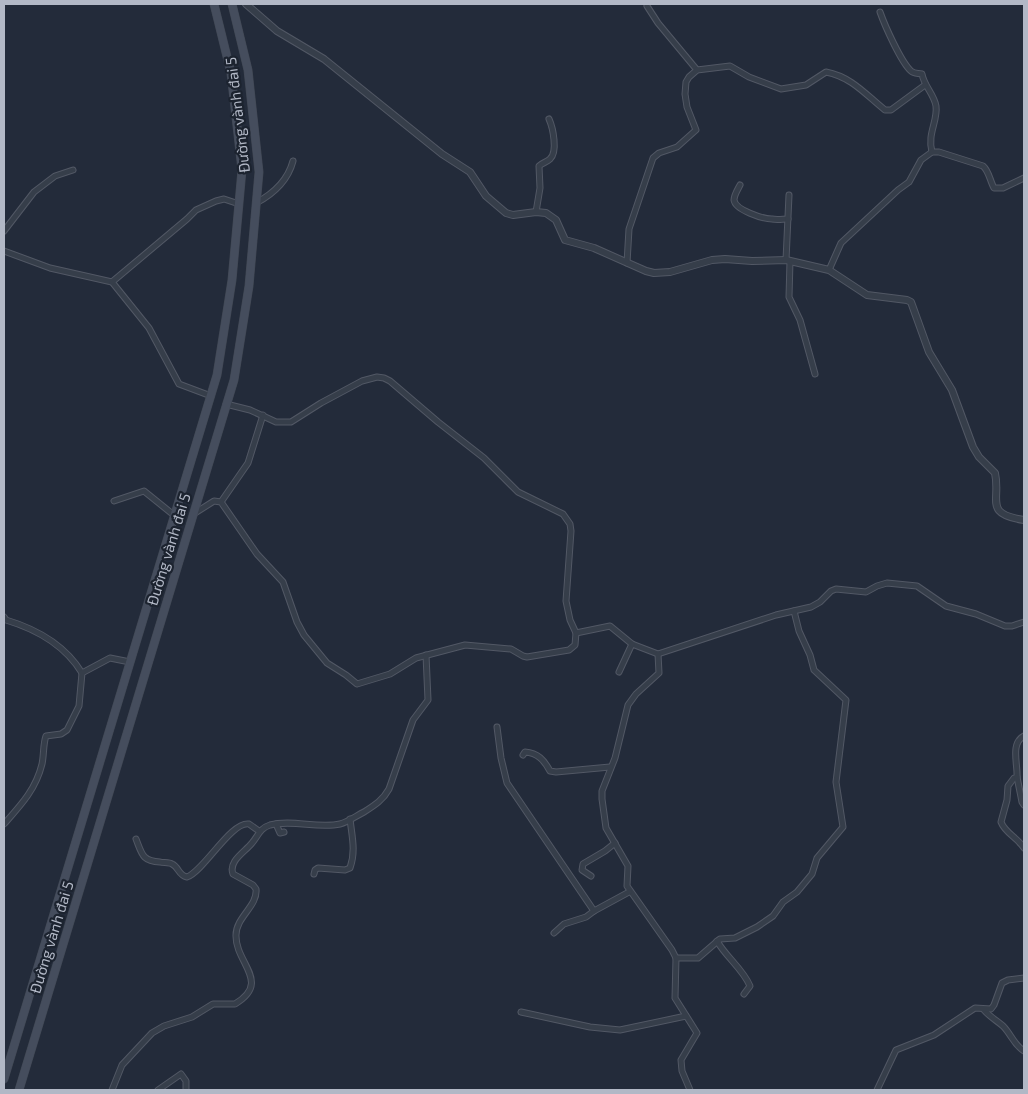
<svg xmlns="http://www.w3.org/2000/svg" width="1028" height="1094" viewBox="0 0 1028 1094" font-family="'Exo 2',sans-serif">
  <rect width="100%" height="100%" fill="#232b3a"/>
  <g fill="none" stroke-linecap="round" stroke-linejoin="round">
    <defs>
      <g id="minor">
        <polyline points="647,6 658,23 697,70"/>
        <path d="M880 12C885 26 901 62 911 71 914 74 918 73 922 74 924 86 934 94 936 106 938 121 927 134 932 152"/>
        <path d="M740 185C738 189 734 195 734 200 735 210 763 219 772 219 777 220 783 219 788 219"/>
        <path d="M256 203C273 194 288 180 293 161"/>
        <path d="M536 212 540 188 539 166C542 163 547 162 550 159 558 152 553 128 549 119"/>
        <polyline points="4,231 34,192 55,176 73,170"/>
        <polyline points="4,251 50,268 112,282 149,328 179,384 211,396"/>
        <polyline points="786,260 789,195"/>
        <polyline points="790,261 789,297 800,320 815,374"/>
        <path d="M627 263 629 229 653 158 659 153 677 147 696 130 687 107 685 94 686 82 689 77 697 70 730 66 749 77 781 89 806 85 826 72C852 77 866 95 885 110H891L925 85"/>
        <path d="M829 270 841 243 898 190 909 182 921 160 932 152H939L983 166C989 171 990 181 994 188H1003L1024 178"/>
        <polyline points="112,282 187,219 196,210 216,201 224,199 239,204"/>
        <polyline points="114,501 144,491 175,516"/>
        <polyline points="221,502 248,463 263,415"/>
        <polyline points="195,513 214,501 221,502 257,554 283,582 297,622 304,635 327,663 346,675 357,684 390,674 416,658 465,645 511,649 523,656 527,657 569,650 575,645 576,633 570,620 566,601 571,531 570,524 563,514 518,492 484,458 438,422 390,381 384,378 377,377 362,381 321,403 291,422 276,422 250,410 226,404"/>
        <path d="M4 617 6 620C36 629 65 645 82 673"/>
        <polyline points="576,633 610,626 632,644 658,654 776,615 811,607 820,602 831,591 836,589 866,592 877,586 887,583 917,586 946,606 976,614 1005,626 1012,626 1024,622"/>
        <polyline points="658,654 659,673 636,694 628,705 615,758 602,791 602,799 606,828 628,866 627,886 672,950 676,958 675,998 697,1033 681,1060 682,1071 690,1090"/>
        <polyline points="619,672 632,644"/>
        <polyline points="497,727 501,758 507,783 594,911"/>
        <path d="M1024 736C1010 743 1018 765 1017 777L1014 778 1008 786 1007 800 1001 822C1005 833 1018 838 1024 848"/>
        <path d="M523 755 525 752C538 753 544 760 550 771L556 772 610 767"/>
        <polyline points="1017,777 1022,802 1024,805"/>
        <path d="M4 824C21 805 36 789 42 764 44 755 43 744 46 736L61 734 67 730 79 706 82 673 110 658 130 662"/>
        <polyline points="276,824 280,833 284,832"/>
        <path d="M136 839C142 854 142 861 160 862 163 863 169 862 172 864 179 867 178 875 187 877 204 871 231 821 249 824L259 831"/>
        <path d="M314 874 315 870 318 868 345 870 350 868C356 851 352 837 350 819"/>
        <polyline points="591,876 582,870 583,864 605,851 615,843"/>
        <polyline points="554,933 564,924 586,917 594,911 629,892"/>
        <path d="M717 941C726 957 743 969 750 986L744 994"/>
        <polyline points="676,958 698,958 720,939 735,938 757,927 773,916 783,902 797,892 812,874 817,858 843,827 836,782 846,700 814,670 810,655 799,631 794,611"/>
        <path d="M984 1010C990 1017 996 1020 1003 1026 1011 1034 1014 1045 1024 1051"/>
        <polyline points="521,1012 590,1027 620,1030 686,1016"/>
        <path d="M112 1090 122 1065 152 1033 164 1026 192 1017 213 1004H235C272 982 235 963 236 935 236 917 258 906 256 889L253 885 233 874C228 861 245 852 252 843 258 836 260 828 270 825 292 819 318 829 340 824 348 822 356 816 364 812 375 805 383 800 389 789L413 720 428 700 426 655"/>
        <polyline points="158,1090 181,1074 186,1081 186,1090"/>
        <polyline points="877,1090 896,1050 934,1035 975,1008 991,1009 994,1005 1002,983 1008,980 1024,978"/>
      </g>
      <path id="tertiary" d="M246 4 277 31 324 59 442 154 470 172 486 196 506 213 513 215 536 212 546 213 556 220 565 240 594 248 646 271 654 273 670 272 712 260 725 259 752 261 786 260 829 270 867 295 907 300 911 302 929 352 952 390 973 447 979 457 995 473C1001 500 983 514 1024 520"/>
      <g id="secondary">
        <polyline points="4,1079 217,375 232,280 242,170 231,73 214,4"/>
        <polyline points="19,1090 234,380 249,286 259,172 248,70 232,4"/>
      </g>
    </defs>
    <use href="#minor" stroke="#525865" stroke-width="7"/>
    <use href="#tertiary" stroke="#525865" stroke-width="8"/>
    <use href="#secondary" stroke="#404753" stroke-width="9"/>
    <use href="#minor" stroke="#363e4a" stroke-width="5"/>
    <use href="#tertiary" stroke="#363e4a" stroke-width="6"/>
    <use href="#secondary" stroke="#454d5d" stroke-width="8"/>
  </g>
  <g text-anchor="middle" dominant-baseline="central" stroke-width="4.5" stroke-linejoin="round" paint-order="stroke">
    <g font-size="15" fill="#b2b8c6" stroke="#1c232f">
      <text transform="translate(237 115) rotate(-97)">Đường vành đai 5</text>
      <text transform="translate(168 549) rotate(-73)">Đường vành đai 5</text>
      <text transform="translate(51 937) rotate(-73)">Đường vành đai 5</text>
    </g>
  </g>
  <rect width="1028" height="1094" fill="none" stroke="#b2b8c6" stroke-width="10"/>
</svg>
